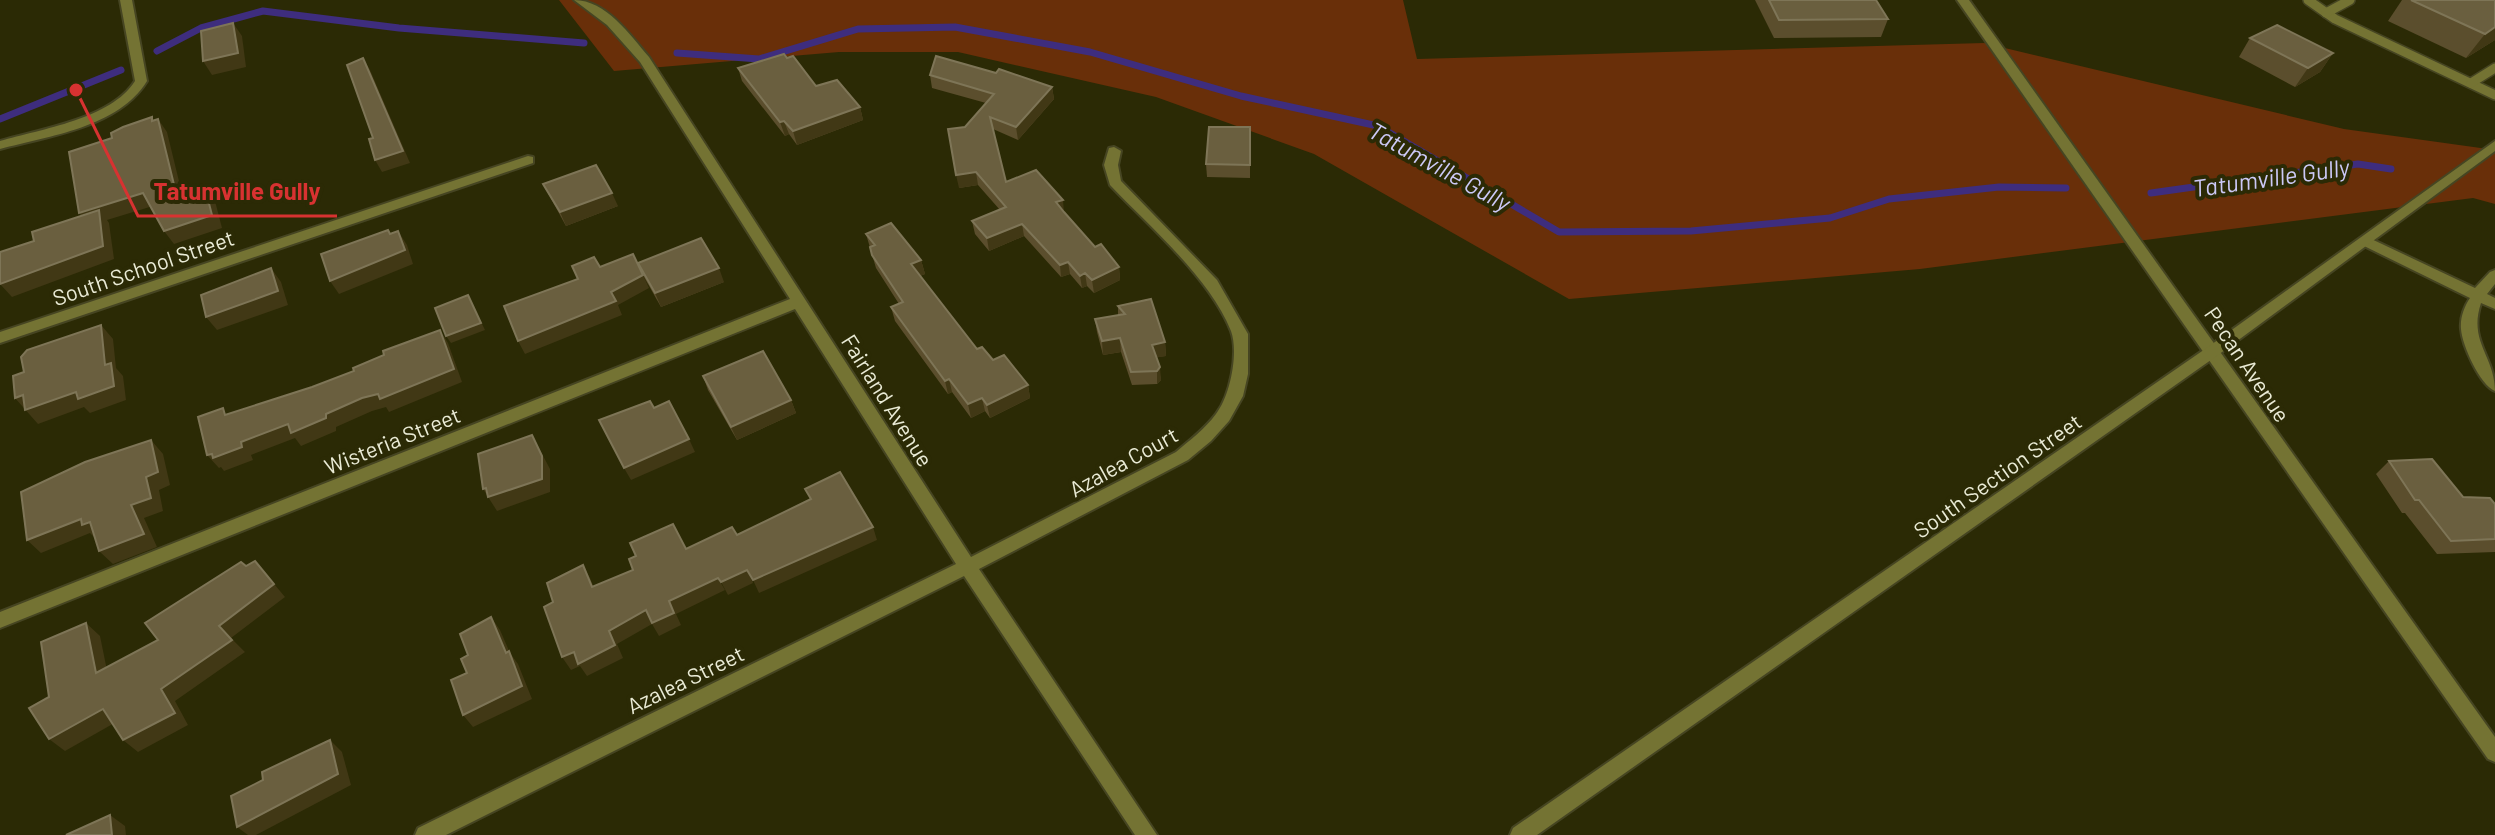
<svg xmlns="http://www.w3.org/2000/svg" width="2495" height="835" viewBox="0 0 2495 835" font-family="Barlow,sans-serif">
  <rect width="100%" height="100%" fill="#2b2a05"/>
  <polygon fill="#692f09" points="559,0 1403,0 1417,59 1984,43 2344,129 2495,150 2495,204 2473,198 1920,269 1569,299 1314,154 1156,97 958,52 839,52 614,71"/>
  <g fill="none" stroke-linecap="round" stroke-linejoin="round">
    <g stroke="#3e2d7e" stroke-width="7">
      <polyline points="157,51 201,28 263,11 399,28 584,43"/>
      <polyline points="677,53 759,59 858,29 955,27 1090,52 1241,96 1378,126 1559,232 1691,231 1830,218 1889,199 1999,187 2066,188"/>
      <polyline points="0,119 121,70"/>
      <polyline points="2151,193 2358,164 2391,169"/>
    </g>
    <defs>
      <g id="service">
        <polyline points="2308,0 2335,19 2495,95"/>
        <polyline points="2326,13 2350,0"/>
        <polyline points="2471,83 2495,68"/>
      </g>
      <g id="minor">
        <path d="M120 0H132L147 81C119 127 49 136 0 149V141C41 129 111 119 135 81Z"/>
        <path d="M574 0C606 0 630 35 649 57L971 557 1176 452C1190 440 1205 429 1216 414 1230 396 1239 353 1231 331 1210 278 1150 227 1110 185L1104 165 1109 148 1114 147 1121 151 1118 165 1121 181 1217 280 1248 334V374L1243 396 1229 421 1211 441 1188 460 979 569 1157 835H1135L964 576 446 835H415L418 828 956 564 795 309 0 628V612L790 299 640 62 607 25Z"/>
        <polygon points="1957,0 1969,0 2495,737 2495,762 2488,759"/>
        <polygon points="528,156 533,157 533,163 0,343 0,332"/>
        <path d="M2365 236 2475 288 2490 272 2495 270V284L2487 294 2495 298V309L2481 303C2468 342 2495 356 2495 391 2480 385 2462 345 2461 329 2460 318 2464 307 2470 298L2360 244 2358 241Z"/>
      </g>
      <polygon id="tertiary" points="2495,141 2495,151 2218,355 1537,835 1510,835 1513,828 2208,347"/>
    </defs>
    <use href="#service" stroke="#464522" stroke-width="12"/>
    <use href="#minor" stroke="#464522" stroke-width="4"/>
    <use href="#tertiary" stroke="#464522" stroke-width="4"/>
    <use href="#service" stroke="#747333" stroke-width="9"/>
    <use href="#minor" fill="#747333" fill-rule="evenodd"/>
    <use href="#tertiary" fill="#747333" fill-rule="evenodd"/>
  </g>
  <g fill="#5b4e2d">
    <polygon points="1755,0 1876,0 1888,19 1881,37 1774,38"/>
    <polygon points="2402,0 2495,0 2495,40 2466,58 2388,21"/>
    <polygon points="2250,38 2333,53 2320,72 2295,87 2239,57"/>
    <polygon points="787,58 816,86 860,107 863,120 797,145 789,134 785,136 742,81 738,68"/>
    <polygon points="996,73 1052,87 1054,99 1018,140 993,129 1006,182 1064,212 1095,247 1119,267 1120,280 1094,293 1087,286 1082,288 1070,274 1061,277 1024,236 989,251 975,234 972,221 1000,210 978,185 959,188 986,103 932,88 930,75"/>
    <polygon points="1250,127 1250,178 1207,177 1206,164"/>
    <polygon points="543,184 618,206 566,226"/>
    <polygon points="866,234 921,260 925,274 920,276 977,349 1028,385 1030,398 990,418 985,411 971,418 952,392 948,394 895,321 891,307 899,304 876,268"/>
    <polygon points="638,263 724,282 661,307 644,277"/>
    <polygon points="1118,306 1165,342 1166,356 1157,357 1161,380 1157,384 1132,385 1121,352 1103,355 1097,332 1095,319 1118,315"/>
    <polygon points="703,376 791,400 796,413 737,440 708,390"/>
    <polygon points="2389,461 2463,497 2495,504 2495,552 2437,554 2405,513 2402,513 2376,474"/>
  </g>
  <g fill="#413815">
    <polygon points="233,23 242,36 246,67 212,75 203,61"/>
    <polygon points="2495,27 2495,40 2466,58 2485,34"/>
    <polygon points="2333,53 2320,72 2295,87 2308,68"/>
    <polygon points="363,58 370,70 410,163 382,172 375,160"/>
    <polygon points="1052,87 1054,99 1018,140 1016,127"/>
    <polygon points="860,107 863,120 797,145 793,131"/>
    <polygon points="152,117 160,130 158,119 167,132 186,210 177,197"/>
    <polygon points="784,121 789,134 785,136 780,122"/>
    <polygon points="976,172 978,185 959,188 956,175"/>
    <polygon points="205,188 215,201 222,228 174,244 164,231"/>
    <polygon points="143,193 153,206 107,220 109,223 114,259 12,297 0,284 90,226 79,213"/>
    <polygon points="612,193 618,206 566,226 560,212"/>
    <polygon points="1063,200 1064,212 1056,202"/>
    <polygon points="1022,224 1024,236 989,251 987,238"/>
    <polygon points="398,231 407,245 413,264 339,294 330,281"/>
    <polygon points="921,260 925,274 915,278 911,264"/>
    <polygon points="1068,262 1070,274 1061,277 1060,265"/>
    <polygon points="1119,267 1120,280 1094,293 1092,280"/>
    <polygon points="271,268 281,282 288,305 217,330 206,317"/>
    <polygon points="719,268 724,282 661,307 655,293"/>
    <polygon points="1085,273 1087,286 1082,288 1080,276"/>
    <polygon points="643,275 649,288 618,305 622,315 525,354 518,341"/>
    <polygon points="468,295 485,330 451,343 446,336"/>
    <polygon points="101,325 113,339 116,368 123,376 126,400 90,413 84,407 38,424 15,398 23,395 76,392 105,365"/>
    <polygon points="440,330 448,343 462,382 389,412 386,407 372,411 336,427 336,431 301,446 295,438 251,455 253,460 224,471 221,467 219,468 207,455 288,424 326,414"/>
    <polygon points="1120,338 1121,352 1103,355 1102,341"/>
    <polygon points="1165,342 1166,356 1153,358 1152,345"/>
    <polygon points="1160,367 1161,380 1157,384 1157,371"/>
    <polygon points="949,379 952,392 948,394 945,381"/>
    <polygon points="1028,385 1030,398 990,418 987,405"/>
    <polygon points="982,398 985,411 971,418 968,404"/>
    <polygon points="791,400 796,413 737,440 731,427"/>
    <polygon points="532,435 550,469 550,492 497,511 483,489 486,488"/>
    <polygon points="689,439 695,452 631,480 624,468"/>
    <polygon points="151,440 163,454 170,485 159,490 163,511 144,518 157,547 113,564 99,551 131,505 146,477"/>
    <polygon points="81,519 90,522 95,538 90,533 41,553 27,540"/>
    <polygon points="873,527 877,540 759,593 753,580"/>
    <polygon points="255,561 285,597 231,638 245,652 175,701 188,725 138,752 123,740 161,689 219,626"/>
    <polygon points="583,565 590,578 599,600 592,587"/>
    <polygon points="747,570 753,583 728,595 721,582"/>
    <polygon points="718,578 725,590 676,614 681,625 659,636 652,624 617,644 623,658 587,676 580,666 571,670 562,657 646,610 669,601"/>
    <polygon points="491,617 500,630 510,653 518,664 532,699 473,727 463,715 506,653"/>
    <polygon points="86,623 100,636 110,685 96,673"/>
    <polygon points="103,709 118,721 65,751 49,739"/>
    <polygon points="330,740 342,752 351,785 256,835 248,835 237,827"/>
    <polygon points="110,815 125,826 126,835 112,835"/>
  </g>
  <g fill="#6a5f3f" stroke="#7e7557" stroke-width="2">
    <polygon points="1769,0 1876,0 1888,19 1779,20"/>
    <polygon points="2411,0 2495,0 2495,27 2485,34"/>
    <polygon points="233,23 238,53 203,61 201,31"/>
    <polygon points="2277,25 2333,53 2308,68 2250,38"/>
    <polygon points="784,54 787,58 793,56 816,86 837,80 860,107 793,131 784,121 780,122 738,68"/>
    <polygon points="936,56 996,73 999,69 1052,87 1016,127 990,117 1006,182 1036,170 1063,200 1056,202 1064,212 1095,247 1101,244 1119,267 1092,280 1085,273 1080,276 1068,262 1060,265 1022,224 987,238 972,221 1006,207 976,172 956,175 948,129 965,127 994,94 930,75"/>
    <polygon points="363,58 403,151 375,160 369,139 373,138 347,65"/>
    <polygon points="152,117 152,121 158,119 177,197 205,188 212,215 164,231 143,193 79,213 69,152 112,138 111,133 123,127"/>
    <polygon points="1209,127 1250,127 1250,165 1206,164"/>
    <polygon points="596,165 612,193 560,212 543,184"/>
    <polygon points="99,210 103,246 0,284 0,252 34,241 32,232"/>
    <polygon points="891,223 921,260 911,264 977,349 982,347 993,360 1004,355 1028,385 987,405 982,398 968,404 949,379 945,381 891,307 903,302 872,255 870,247 875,245 866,234"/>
    <polygon points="388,230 390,234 398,231 405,250 330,281 321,254"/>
    <polygon points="701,238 719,268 655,293 638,263"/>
    <polygon points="633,254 643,275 611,292 616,301 518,341 504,306 578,279 572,266 594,257 600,267"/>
    <polygon points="271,268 278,291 206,317 201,295"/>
    <polygon points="468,295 481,323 446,336 435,308"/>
    <polygon points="1151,299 1165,342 1152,345 1160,367 1157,371 1131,372 1120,338 1102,341 1095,319 1125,314 1118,306"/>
    <polygon points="101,325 105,365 111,363 114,386 78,399 76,392 25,410 23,395 15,398 13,376 24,372 21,357 27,350"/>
    <polygon points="440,330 454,369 380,399 378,394 362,398 326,414 326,418 291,433 288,424 241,442 242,447 213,458 212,454 207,455 198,417 223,408 225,415 312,387 354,371 353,368 384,355 383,351"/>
    <polygon points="763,351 791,400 731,427 703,376"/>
    <polygon points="650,401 654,408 669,401 689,439 624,468 599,420"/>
    <polygon points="532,435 542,456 542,479 488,497 486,488 483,489 478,454"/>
    <polygon points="151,440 158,472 146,477 151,498 131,505 144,534 99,551 90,522 82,525 81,519 27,540 21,492 85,462"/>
    <polygon points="2432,459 2463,497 2490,498 2495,504 2495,539 2451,541 2419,500 2415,500 2389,461"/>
    <polygon points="840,472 873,527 753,580 747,570 721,582 718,578 669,601 674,613 652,623 646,610 609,631 615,645 578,664 574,652 562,657 544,607 553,602 547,583 583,565 592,587 633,570 629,559 636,556 630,543 673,524 686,549 732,527 737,535 811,499 805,489"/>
    <polygon points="255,561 274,584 219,626 232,640 161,689 175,713 123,740 103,709 49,739 29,708 49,697 41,642 86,623 96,673 158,640 145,623 241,562 246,566"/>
    <polygon points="491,617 506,653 509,651 522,686 463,715 451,680 467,673 461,659 468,655 460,634"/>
    <polygon points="330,740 338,774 237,827 231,796 263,780 262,772"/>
    <polygon points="110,815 112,835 66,835"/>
  </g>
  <g text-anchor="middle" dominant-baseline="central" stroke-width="8" stroke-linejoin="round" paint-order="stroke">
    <g font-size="22" fill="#eaebd6" stroke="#2b2a05">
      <text transform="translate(143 267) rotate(-19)">South School Street</text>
      <text transform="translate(2248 364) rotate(56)">Pecan Avenue</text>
      <text transform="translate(888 400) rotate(58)">Fairland Avenue</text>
      <text transform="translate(392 440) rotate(-22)">Wisteria Street</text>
      <text transform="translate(1123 461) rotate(-29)">Azalea Court</text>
      <text transform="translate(1997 475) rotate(-35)">South Section Street</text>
      <text transform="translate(685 679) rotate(-26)">Azalea Street</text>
    </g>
    <g font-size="24" font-style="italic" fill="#ccc9f7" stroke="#2b2a05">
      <text transform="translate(1440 166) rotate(29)">Tatumville Gully</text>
      <text transform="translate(2271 177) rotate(-8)">Tatumville Gully</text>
    </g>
  </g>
  <path fill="none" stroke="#d73231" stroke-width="3" d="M76 90L138 216H337"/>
  <circle fill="#d73231" stroke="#2b2a05" stroke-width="3" cx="76" cy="90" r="8"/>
  <g font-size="24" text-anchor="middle" font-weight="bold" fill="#d73231" stroke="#2b2a05" stroke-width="8" stroke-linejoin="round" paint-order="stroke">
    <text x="237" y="200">Tatumville Gully</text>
  </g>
</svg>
